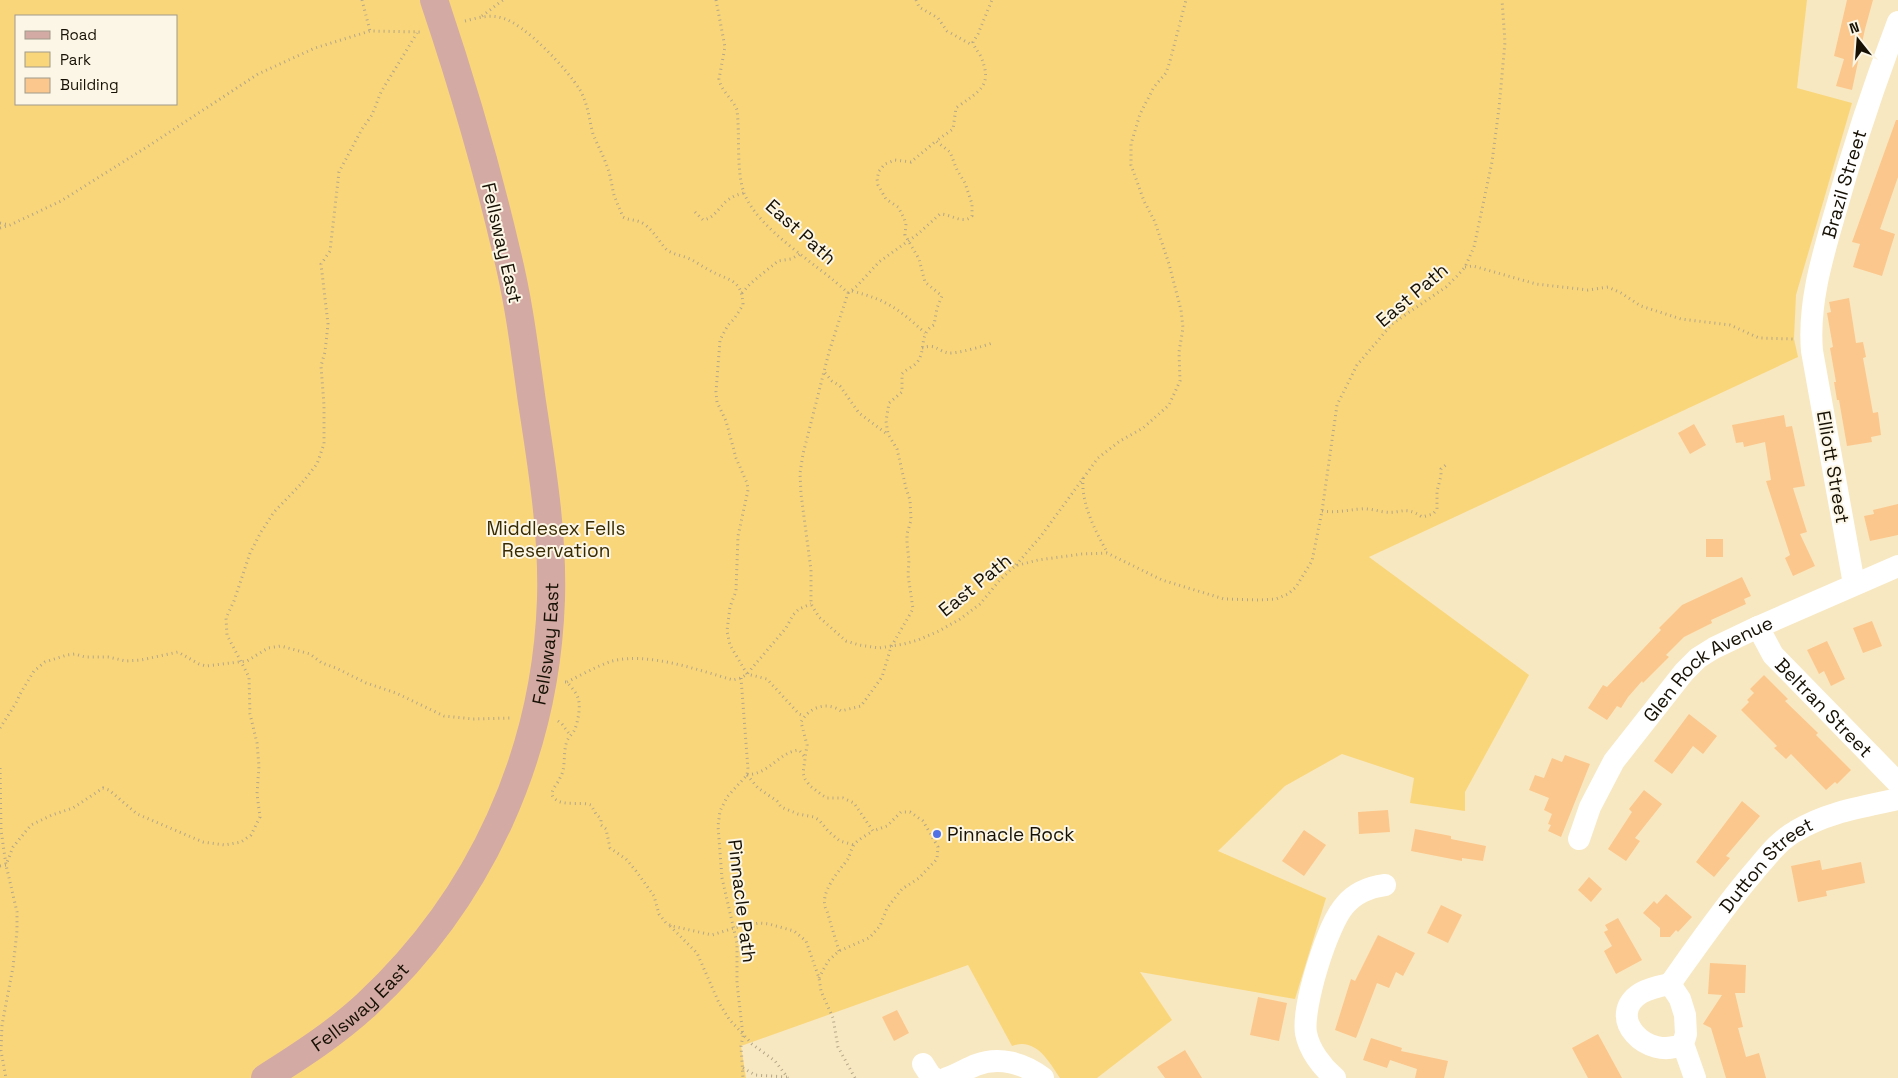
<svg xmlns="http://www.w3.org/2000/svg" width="1898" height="1078" viewBox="0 0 1898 1078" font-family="'Space Grotesk',sans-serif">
  <rect width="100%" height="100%" fill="#f8e8c1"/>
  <path fill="#fad67b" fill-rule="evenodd" d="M0 0H1807L1797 88 1852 103 1796 295 1794 339 1798 357 1369 557 1529 675 1465 792V811L1410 803 1414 778 1342 754 1285 786 1218 851 1326 898 1295 999 1140 972 1172 1020 1097 1078H1060C1049 1062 1036 1037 1012 1046L968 965 741 1046 746 1078H0ZM16 16H176V104H16Z"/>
  <g fill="#fbc78d">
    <polygon points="1847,0 1873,0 1865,29 1852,90 1836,86 1844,59 1834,56"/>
    <polygon points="1896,120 1898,120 1898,177 1880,229 1895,234 1882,276 1853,267 1860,244 1852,242"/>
    <polygon points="1849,298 1856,343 1863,342 1866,357 1863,358 1873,413 1878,412 1881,435 1871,437 1872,442 1847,446 1839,400 1837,400 1834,382 1836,382 1830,348 1833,347 1827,313 1831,312 1829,302"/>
    <polygon points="1784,415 1786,427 1792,426 1805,486 1793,488 1807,532 1800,534 1815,566 1793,576 1785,558 1790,555 1766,481 1771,480 1765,442 1744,447 1743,442 1736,443 1732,425"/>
    <polygon points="1694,424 1706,445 1690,454 1678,433"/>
    <polygon points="1898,504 1898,535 1870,541 1864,516 1874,514 1873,510"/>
    <rect x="1706" y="539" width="17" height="18"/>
    <polygon points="1742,577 1751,596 1744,599 1746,604 1711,620 1712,623 1684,637 1666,655 1669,657 1643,683 1642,681 1628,697 1621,708 1617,706 1607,720 1588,708 1603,685 1607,687 1661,630 1659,628 1682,605"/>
    <polygon points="1872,621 1882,646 1863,653 1853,628"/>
    <polygon points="1827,641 1845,679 1831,686 1824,671 1819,674 1807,650"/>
    <polygon points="1764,675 1788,699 1785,701 1818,733 1816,735 1851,770 1837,784 1835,782 1826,790 1791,754 1786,759 1774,748 1777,746 1741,710 1749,702 1747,700 1754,693 1750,689"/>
    <polygon points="1689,714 1717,736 1703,754 1693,746 1672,774 1654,761"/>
    <polygon points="1565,755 1590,764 1561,837 1548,831 1551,825 1548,824 1552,814 1544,810 1549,798 1529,790 1535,775 1544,778 1552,758 1562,762"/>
    <polygon points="1644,790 1662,804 1635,838 1640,841 1626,861 1608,849 1632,812 1629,809"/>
    <polygon points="1742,801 1760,816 1726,856 1730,858 1714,877 1696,862"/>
    <polygon points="1388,810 1390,832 1359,834 1358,812"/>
    <polygon points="1415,829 1451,836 1451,839 1486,846 1483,861 1462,858 1462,861 1411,851"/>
    <polygon points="1304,830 1326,845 1304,876 1282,861"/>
    <polygon points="1820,860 1822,870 1861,862 1865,883 1826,891 1827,896 1798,902 1791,866"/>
    <polygon points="1589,877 1602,889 1591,902 1578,890"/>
    <polygon points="1666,894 1692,917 1678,932 1676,930 1670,937 1660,937 1660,928 1643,913 1654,901 1657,904"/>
    <polygon points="1441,905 1462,915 1448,943 1427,933"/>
    <polygon points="1618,918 1642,960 1616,974 1604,951 1612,946 1604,932 1608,930 1605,925"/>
    <polygon points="1378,935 1415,953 1403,976 1396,972 1389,988 1377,983 1356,1038 1335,1030 1351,979 1355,981"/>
    <polygon points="1710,963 1746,965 1745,993 1735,993 1743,1027 1738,1028 1746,1057 1759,1053 1766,1078 1726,1078 1711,1028 1703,1024 1722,995 1708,994"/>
    <polygon points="1258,997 1287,1003 1279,1041 1250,1035"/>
    <polygon points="897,1010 909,1033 894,1041 882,1017"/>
    <polygon points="1598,1034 1622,1078 1588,1078 1572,1048"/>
    <polygon points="1371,1038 1402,1048 1401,1051 1448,1061 1444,1078 1415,1078 1417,1069 1390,1060 1387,1068 1363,1060"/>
    <polygon points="1185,1050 1202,1078 1165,1078 1157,1067"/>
  </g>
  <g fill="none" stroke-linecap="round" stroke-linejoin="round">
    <g stroke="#b4a788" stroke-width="3" stroke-dasharray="1 4" stroke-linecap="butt">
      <polyline points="362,0 370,31"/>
      <path d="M716 0 725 47 719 79C721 91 733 99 737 110 740 134 736 171 744 193 758 230 819 265 848 293L829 352 803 454 800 473 801 494 811 570V604L819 617 846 641 859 645 879 648 904 644 918 640 939 631 960 619 980 604 1000 580 1015 566 1038 560 1082 554 1107 553 1162 580 1224 599 1260 600 1276 599 1288 594 1296 587 1312 561 1322 511 1337 405 1357 365 1392 324 1446 287 1457 276 1465 267 1474 247 1492 162 1499 108 1505 42 1502 0"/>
      <polyline points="916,0 919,7 938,18 947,31 972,45"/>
      <polyline points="482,16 503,0"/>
      <path d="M465 21C477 18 490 14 502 18 524 23 568 70 580 90 588 104 589 119 593 134 598 146 604 157 608 169 611 178 612 187 614 195 617 203 620 210 623 217 630 221 637 219 644 224 655 232 659 242 667 250 673 254 679 255 685 257 694 260 701 266 709 270 728 281 742 278 743 305L734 319 728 325 720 340 716 392 717 402 726 421 736 458 747 483 748 490 738 536 736 591 730 607 727 631 730 645 747 674 767 679 799 714 804 716"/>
      <path d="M695 212 703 220C720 217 719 198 744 193"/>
      <polyline points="0,223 9,225"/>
      <polyline points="0,228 10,225 61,201 150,145 258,74 315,48 370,31 422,32"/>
      <polyline points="1465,267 1473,266 1536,284 1588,290 1608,287 1621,293 1641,306 1681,319 1730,325 1759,338 1793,339"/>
      <path d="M852 291C887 300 899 309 925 333"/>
      <polyline points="742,293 751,283 778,261 791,259 800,254"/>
      <path d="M848 293 857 286 879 262 918 234 940 214C951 214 963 225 972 216V204L965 183 957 170 950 152 936 141 953 129 956 108C977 92 995 87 980 55 977 50 974 47 973 42L978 34 992 0"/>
      <path d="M922 348C936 343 937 351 949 353 955 354 985 346 992 343"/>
      <polyline points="825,373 832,381 840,386 859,413 887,434"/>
      <path d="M1083 478C1081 504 1095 530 1107 552"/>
      <path d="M1322 511C1339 513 1346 510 1361 509 1369 508 1377 511 1385 512 1403 514 1404 505 1422 517L1433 514 1437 509V491L1441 476V469L1447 464"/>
      <polyline points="1016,565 1041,536 1098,458 1120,441 1143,428 1169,405 1180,381 1179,352 1183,328 1181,310 1169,264 1155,222 1144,201 1131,165 1131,144 1140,114 1154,87 1166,73 1170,61 1186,0"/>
      <polyline points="741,678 748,769 747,775 727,797 720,811 718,826 722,878 737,943 737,983 743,1036 741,1046 743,1078"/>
      <path d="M565 682H567C571 687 576 692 578 698 581 706 578 721 575 729 573 734 567 738 566 744 563 756 566 768 560 778 558 784 548 792 554 798 562 807 581 801 591 805L596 814 601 819V825L606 829 610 848 626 859 636 871 654 896 659 914 666 923 672 926 712 935 734 928 759 923 769 924 794 931 806 941 819 978 821 991 833 1018 838 1047 855 1078"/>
      <path d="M567 682C581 675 597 666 612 661 649 652 698 670 733 680L741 678 747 674 786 628 793 615 799 609 811 604"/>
      <polyline points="558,721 562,724 570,735"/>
      <polyline points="0,728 16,703 20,694 34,671 45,662 67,655 75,654 85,657 108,657 126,661 141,660 178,652 199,664 206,666 247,661 268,648 281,646 310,654 322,663 336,668 366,683 396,693 444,716 473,719 512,718"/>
      <polyline points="0,768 1,830 6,865 17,912 17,931 13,967 2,1025 1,1051 6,1078"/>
      <polyline points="747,775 758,788 777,801 781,807 798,814 814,817 819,820 829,832 840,841 854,845"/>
      <path d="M747 775C771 773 779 752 799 750L804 756"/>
      <polyline points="0,866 6,865 13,847 31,825 52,815 73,808 103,788 109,790 137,814 203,842 225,845 241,842 251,835 260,817 257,794 259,766 257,743 250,714 249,677 227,635 226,618 234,601 250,553 261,532 274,512 301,484 317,464 324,444 324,405 321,366 325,352 328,324 321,264 330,251 339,172 362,129 372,115 381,92 417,33"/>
      <polyline points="670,926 697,953 719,1003 729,1019 752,1044 775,1061 788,1078"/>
      <path d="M839 951 827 911C817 895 839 871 848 859 850 855 851 849 854 845 858 839 867 835 873 831"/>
      <path d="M819 978 828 961 839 951 869 938 880 926 887 908 902 889 919 878 937 859 938 847 923 821 910 812H901L887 826 873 831 854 803 843 798H827L822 795 810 786 805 779 803 773 807 745 801 722C809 707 827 701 841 711L861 706 882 677 891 647 913 609 908 575 909 560 907 544V534L911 520 910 500 906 488 897 449 888 434 886 421 889 403 902 392V374C906 369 914 367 918 361 926 349 919 333 934 325L937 308 942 296 925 282 919 259 905 235 906 224 904 218 898 207 886 199 878 185 877 179 879 171 885 164 895 160 911 162 936 141"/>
      <polyline points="743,1068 755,1075 787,1077"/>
    </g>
    <g stroke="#fff" stroke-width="22">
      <path id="s1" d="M1854 584 1812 351C1808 304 1822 258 1835 213 1853 148 1874 85 1898 22"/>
      <path id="s2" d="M1758 627 1773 655 1898 783"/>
      <path id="s3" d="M1579 839 1590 807 1614 761 1684 672 1698 658 1714 648 1758 627 1898 566"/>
      <path id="s4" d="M1670 984C1697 946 1723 908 1753 873 1766 858 1778 841 1796 831 1827 812 1863 807 1898 799"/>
      <path d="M1670 984C1660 986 1650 988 1641 993 1604 1016 1647 1062 1683 1044"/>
      <polyline points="1670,984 1680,999 1685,1015 1686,1034 1683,1044 1695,1078"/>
      <polyline points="923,1064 930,1075 934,1078"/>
      <path d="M947 1078C957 1075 966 1069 976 1065 999 1056 1024 1063 1043 1078"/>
      <path d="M1335 1078C1322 1067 1309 1050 1306 1033 1302 1007 1327 925 1345 905 1355 893 1370 887 1385 885"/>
    </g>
    <path stroke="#d4aaa4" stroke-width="28" id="s5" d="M265 1078C300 1056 337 1032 367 1004 481 898 546 754 551 599 553 534 542 467 532 402 525 353 519 302 507 254 487 168 462 83 434 0"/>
  </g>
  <circle fill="#4f71e5" stroke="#fcf6e6" stroke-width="2" cx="937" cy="834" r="5"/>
  <g text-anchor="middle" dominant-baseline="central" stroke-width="4" stroke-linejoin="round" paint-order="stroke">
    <g font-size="19" fill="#161104" stroke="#fcf6e6">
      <text stroke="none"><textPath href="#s1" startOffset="408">Brazil Street</textPath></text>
      <text transform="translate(801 232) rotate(42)">East Path</text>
      <text transform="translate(502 243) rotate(77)">Fellsway East</text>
      <text transform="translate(1412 295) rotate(-40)">East Path</text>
      <text transform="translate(1833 467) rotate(80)">Elliott Street</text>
      <text transform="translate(975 585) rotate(-39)">East Path</text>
      <text stroke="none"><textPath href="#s5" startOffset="538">Fellsway East</textPath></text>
      <text stroke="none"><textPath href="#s3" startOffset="220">Glen Rock Avenue</textPath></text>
      <text stroke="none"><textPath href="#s2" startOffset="105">Beltran Street</textPath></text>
      <text stroke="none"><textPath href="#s4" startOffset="154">Dutton Street</textPath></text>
      <text transform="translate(742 901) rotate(83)">Pinnacle Path</text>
      <text stroke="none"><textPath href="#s5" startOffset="119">Fellsway East</textPath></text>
    </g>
    <g font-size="19" fill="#382a00" stroke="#fcf6e6">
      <text x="556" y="528">Middlesex Fells<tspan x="556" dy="22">Reservation</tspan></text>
    </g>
    <g font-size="19" fill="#161104" stroke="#fcf6e6" text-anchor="start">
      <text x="947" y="834">Pinnacle Rock</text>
    </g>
  </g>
  <rect x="15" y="15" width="162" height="90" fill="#fcf6e6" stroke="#a09a8c"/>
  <rect x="25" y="31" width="25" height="8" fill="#d4aaa4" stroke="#a09a8c"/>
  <text x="60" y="40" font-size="15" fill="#161104">Road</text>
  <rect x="25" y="52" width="25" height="15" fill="#fad67b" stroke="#a09a8c"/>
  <text x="60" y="65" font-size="15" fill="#161104">Park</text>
  <rect x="25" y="78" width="25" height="15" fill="#fbc78d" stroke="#a09a8c"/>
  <text x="60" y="90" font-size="15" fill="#161104">Building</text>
  <g transform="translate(1858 40) rotate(343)" stroke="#fcf6e6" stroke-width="4" paint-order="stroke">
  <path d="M0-4L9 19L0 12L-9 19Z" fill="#161104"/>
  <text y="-8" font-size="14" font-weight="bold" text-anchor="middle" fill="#161104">N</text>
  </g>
</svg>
